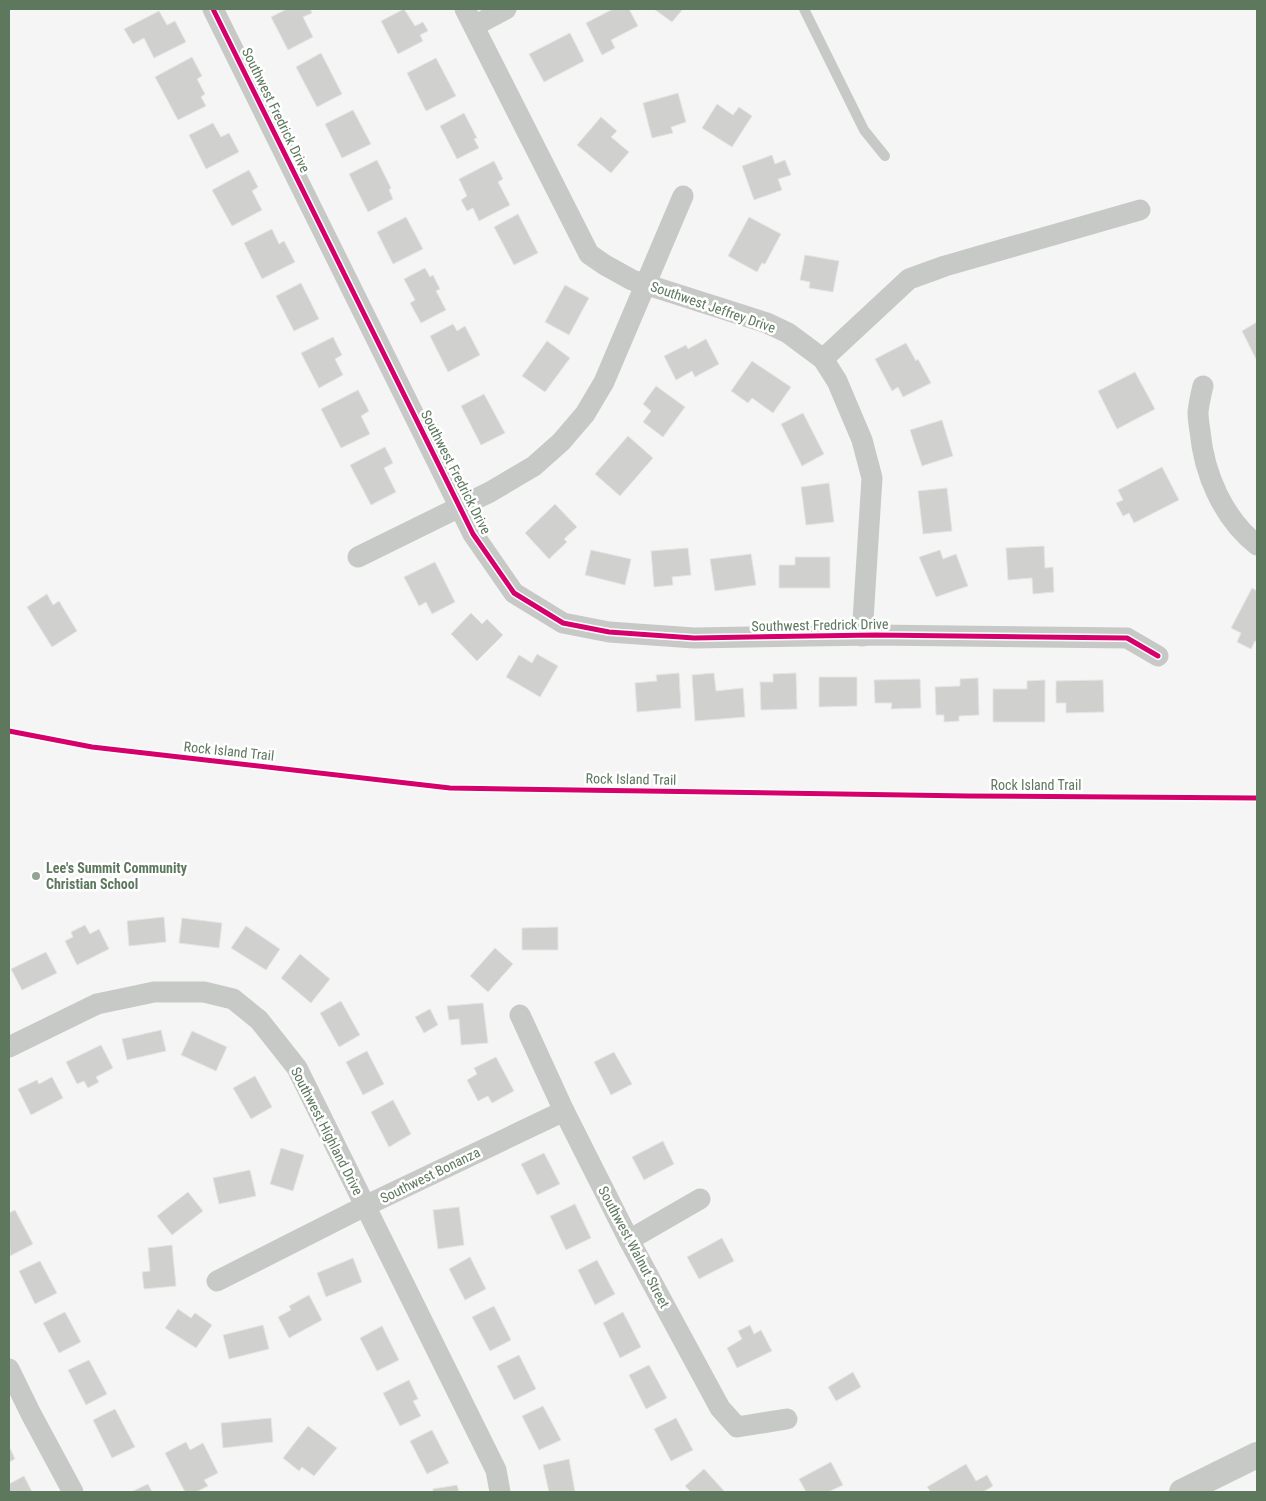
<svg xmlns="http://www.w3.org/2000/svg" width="1266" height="1501" viewBox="0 0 1266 1501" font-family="'Roboto Condensed',sans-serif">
  <rect width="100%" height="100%" fill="#f6f5f5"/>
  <g fill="#d0d1ce" stroke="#e6e4e4">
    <polygon points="287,9 310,9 312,13 303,17 313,37 288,50 271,17"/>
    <polygon points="404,9 415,26 423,22 428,31 420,35 423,41 398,54 381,21"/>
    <polygon points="613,9 629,9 638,26 611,40 615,48 602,55 586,23"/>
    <polygon points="654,9 683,9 672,22"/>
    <polygon points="159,11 167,25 175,21 186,42 154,58 144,38 133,44 124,29"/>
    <polygon points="570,33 584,61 544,82 529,54"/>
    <polygon points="321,53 342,94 317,107 296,67"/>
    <polygon points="192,57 202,76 197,79 205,94 201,97 206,106 178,120 155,77"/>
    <polygon points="436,58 456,96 426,111 407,73"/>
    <polygon points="678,93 686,122 671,127 673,133 652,138 643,103"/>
    <polygon points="717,104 733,115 739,107 752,116 732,147 702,128"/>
    <polygon points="353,110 371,144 342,158 325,124"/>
    <polygon points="464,113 477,138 474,139 479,148 457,159 440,126"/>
    <polygon points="601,117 617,131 611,137 629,152 611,173 577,145"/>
    <polygon points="213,123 221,137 229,133 239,152 206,169 189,135"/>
    <polygon points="772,155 775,164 785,160 791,175 778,179 782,190 754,200 742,166"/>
    <polygon points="377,160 391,188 389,190 393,199 368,212 349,174"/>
    <polygon points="494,161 503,179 498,182 510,205 479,221 473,208 467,211 461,200 467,196 459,179"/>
    <polygon points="249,170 258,187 252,191 262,210 232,226 212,190"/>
    <polygon points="518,214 538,253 514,265 494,227"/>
    <polygon points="406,217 423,249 393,264 377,232"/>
    <polygon points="749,217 781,234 765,264 762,263 757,272 728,256"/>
    <polygon points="272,229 279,244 284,241 295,262 262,279 244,243"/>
    <polygon points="805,255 839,261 833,292 809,288 810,282 800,280"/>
    <polygon points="425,268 430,277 433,275 440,289 436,291 446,310 421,323 410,303 415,300 404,279"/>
    <polygon points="301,283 319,319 294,331 276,296"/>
    <polygon points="565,285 589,298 569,335 545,322"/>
    <polygon points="1257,322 1257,361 1242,331"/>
    <polygon points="453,324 457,331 465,326 480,355 448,372 430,336"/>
    <polygon points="333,337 342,355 335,359 343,375 319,388 301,353"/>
    <polygon points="706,339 719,364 695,377 692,371 676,380 664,356 686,345 688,349"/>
    <polygon points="547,341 570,358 545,392 522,376"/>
    <polygon points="906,343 916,361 918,359 931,383 903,397 898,387 892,391 875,359"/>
    <polygon points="752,361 791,387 773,413 752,398 748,403 731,391"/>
    <polygon points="1135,372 1155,409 1117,429 1098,391"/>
    <polygon points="656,386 685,407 663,437 643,422 651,411 643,404"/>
    <polygon points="358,390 369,411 361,416 370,434 341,448 321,409"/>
    <polygon points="484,394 505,433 481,445 461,406"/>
    <polygon points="803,413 824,454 802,466 781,424"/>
    <polygon points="942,420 953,456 922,466 910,430"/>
    <polygon points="628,436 653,458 620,496 595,474"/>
    <polygon points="385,447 393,463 384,468 396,492 371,505 350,465"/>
    <polygon points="1162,467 1179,500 1134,523 1129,513 1123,516 1116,503 1123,500 1118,490"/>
    <polygon points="829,483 834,522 806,525 801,487"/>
    <polygon points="947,488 952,531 923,534 918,491"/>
    <polygon points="555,504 577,527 564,539 567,542 549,559 525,533"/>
    <polygon points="1044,546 1045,568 1053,567 1054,592 1033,594 1032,578 1008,580 1006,548"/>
    <polygon points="688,548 691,575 672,577 673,585 654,587 651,551"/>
    <polygon points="591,550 631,559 625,585 585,575"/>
    <polygon points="940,550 943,559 956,554 968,586 936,597 919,557"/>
    <polygon points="751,554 756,585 715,591 710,559"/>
    <polygon points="795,557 830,557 830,588 779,588 779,565 795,565"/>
    <polygon points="435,562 455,602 432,614 426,602 419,606 404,577"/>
    <polygon points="1252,588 1257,591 1257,642 1255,641 1251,649 1237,642 1241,633 1231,628"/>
    <polygon points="47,594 53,605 59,601 77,631 52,647 27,607"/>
    <polygon points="471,613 482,624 487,619 503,635 477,661 451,634"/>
    <polygon points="537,654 558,666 540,697 506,677 519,655 532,663"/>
    <polygon points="679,673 681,708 637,712 635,683 657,681 656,675"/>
    <polygon points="714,673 716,691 743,688 745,717 695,721 692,675"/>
    <polygon points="796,673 797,709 761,710 760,682 773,682 773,674"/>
    <polygon points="819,677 857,677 857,706 819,707"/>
    <polygon points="978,678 979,715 959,716 959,721 944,722 944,715 936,715 935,687 960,686 960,679"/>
    <polygon points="920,679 921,708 891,709 892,703 875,703 874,680"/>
    <polygon points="1045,680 1045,722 993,722 993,689 1027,689 1027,681"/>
    <polygon points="1103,680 1104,712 1066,713 1066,703 1056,703 1056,681"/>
    <polygon points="164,917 166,942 129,946 127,921"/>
    <polygon points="182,918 222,923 219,948 179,943"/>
    <polygon points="85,925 90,934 99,929 109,949 77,965 65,941 73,937 71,932"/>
    <polygon points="246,926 280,949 266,970 231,948"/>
    <polygon points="558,927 558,950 522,950 522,928"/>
    <polygon points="495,948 513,964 488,992 470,976"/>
    <polygon points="46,952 57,973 22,990 11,969"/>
    <polygon points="300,954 330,979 311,1003 281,978"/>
    <polygon points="341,1001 360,1035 339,1047 320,1013"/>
    <polygon points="483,1003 488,1043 461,1045 459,1019 449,1020 447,1006"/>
    <polygon points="430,1009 438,1025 424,1033 415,1017"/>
    <polygon points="161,1030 166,1051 127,1060 122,1039"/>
    <polygon points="192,1031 227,1047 216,1071 181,1055"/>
    <polygon points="101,1045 113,1068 96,1077 99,1082 88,1088 84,1081 77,1084 66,1062"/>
    <polygon points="367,1051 384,1084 363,1095 346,1062"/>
    <polygon points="614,1052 632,1084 611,1095 594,1062"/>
    <polygon points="496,1057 514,1091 492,1103 488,1096 478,1101 467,1080 477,1074 474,1068"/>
    <polygon points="255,1076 272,1107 251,1119 233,1088"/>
    <polygon points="52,1077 63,1098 31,1115 18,1089 37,1080 39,1084"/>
    <polygon points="393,1100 411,1134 389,1147 371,1112"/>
    <polygon points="663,1141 674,1164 644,1180 632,1157"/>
    <polygon points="281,1148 304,1155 293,1191 270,1184"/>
    <polygon points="544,1153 560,1184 537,1195 521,1164"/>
    <polygon points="250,1170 256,1196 219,1204 213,1178"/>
    <polygon points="188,1192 203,1211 172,1235 157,1216"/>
    <polygon points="575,1204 591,1238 566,1250 550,1216"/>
    <polygon points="459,1207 464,1245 438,1249 433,1210"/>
    <polygon points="15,1210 33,1244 10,1256 9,1213"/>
    <polygon points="722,1238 734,1261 699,1279 687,1257"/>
    <polygon points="172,1245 176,1286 144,1289 142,1272 150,1271 148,1248"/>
    <polygon points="470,1257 486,1289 465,1300 449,1269"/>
    <polygon points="353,1258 362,1282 326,1297 317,1273"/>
    <polygon points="597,1260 615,1294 595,1305 578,1270"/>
    <polygon points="40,1261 57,1293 35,1304 19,1271"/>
    <polygon points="309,1295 322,1320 289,1338 278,1317 291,1310 289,1306"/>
    <polygon points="494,1306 511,1340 490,1351 472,1317"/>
    <polygon points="178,1309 191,1318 195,1313 212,1325 196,1348 165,1328"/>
    <polygon points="65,1312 81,1342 59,1353 43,1323"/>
    <polygon points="623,1312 641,1347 620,1358 603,1323"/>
    <polygon points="263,1325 269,1349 229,1359 223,1335"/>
    <polygon points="750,1325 754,1334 761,1330 772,1351 737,1368 727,1348 742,1339 738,1331"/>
    <polygon points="382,1326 399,1360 377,1371 360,1338"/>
    <polygon points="519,1355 536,1389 514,1400 497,1366"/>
    <polygon points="89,1360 107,1394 86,1405 68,1370"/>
    <polygon points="649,1365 667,1398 646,1409 629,1375"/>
    <polygon points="853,1372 861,1387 836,1401 828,1387"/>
    <polygon points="409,1380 418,1399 413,1401 421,1416 400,1426 383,1393"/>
    <polygon points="543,1406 561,1440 539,1450 522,1416"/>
    <polygon points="115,1409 135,1447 112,1458 93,1420"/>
    <polygon points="271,1418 273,1442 223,1448 221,1423"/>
    <polygon points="676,1418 693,1450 671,1461 654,1429"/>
    <polygon points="308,1426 337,1448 314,1476 302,1467 299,1471 283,1458"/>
    <polygon points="432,1430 449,1463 427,1474 410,1441"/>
    <polygon points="186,1442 190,1450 203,1443 218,1473 204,1480 208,1486 196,1492 185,1492 165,1453"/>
    <polygon points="9,1446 15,1459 9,1462"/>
    <polygon points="569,1459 575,1492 549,1492 543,1465"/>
    <polygon points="831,1462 843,1485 828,1492 806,1492 799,1479"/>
    <polygon points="966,1464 976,1481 987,1475 993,1486 983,1492 931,1492 927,1487"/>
    <polygon points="704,1469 725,1492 691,1492 685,1486"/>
    <polygon points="24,1476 32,1492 9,1492 9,1484"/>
    <polygon points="148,1484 152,1492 131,1492"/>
    <polygon points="457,1485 459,1492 433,1492 433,1489"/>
  </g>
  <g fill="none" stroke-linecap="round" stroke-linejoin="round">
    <polyline stroke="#c7c9c7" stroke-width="10" points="804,9 864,130 885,156"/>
    <g stroke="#c7c9c7" stroke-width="21">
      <polyline points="213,9 473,534 514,593 563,623 609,632 694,638 875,635 1127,638 1158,656"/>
      <polyline points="465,9 589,254 605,265 632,280 767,323 788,333 823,359 837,381 862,440 872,478 862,636"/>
      <polyline points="474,26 506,9"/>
      <polyline points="823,359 909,279 945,266 1140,210"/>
      <path d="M1203 386C1201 394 1199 403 1198 412 1198 418 1199 425 1200 431 1204 474 1223 518 1257 545"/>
      <polyline points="358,557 490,492 534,466 561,442 585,414 604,382 683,196"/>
      <polyline points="520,1015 564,1111 629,1240 720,1408 737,1427 787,1419"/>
      <polyline points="9,1047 97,1004 154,992 204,992 233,999 259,1020 297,1068 496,1470 500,1492"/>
      <polyline points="629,1240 700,1199"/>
      <polyline points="217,1281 365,1206 564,1111"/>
      <polyline points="9,1369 31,1414 73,1492"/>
    </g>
    <polyline stroke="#c7c9c7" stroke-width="26" points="1182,1492 1257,1455"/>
    <defs>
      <g id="cycleway">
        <polyline points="213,9 473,534 514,593 563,623 609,632 694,638 875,635 1127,638 1158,656"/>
        <polyline points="9,731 92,747 450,788 968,796 1257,798"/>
      </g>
    </defs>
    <use href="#cycleway" stroke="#fff" stroke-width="8"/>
    <use href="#cycleway" stroke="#d6006c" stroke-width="5"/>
  </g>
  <circle fill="#93a493" stroke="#fff" stroke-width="2" cx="36" cy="876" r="5"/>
  <g text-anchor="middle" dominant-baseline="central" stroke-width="5" stroke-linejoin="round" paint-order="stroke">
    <g font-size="14" fill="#5e785e" stroke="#fff">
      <text transform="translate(276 110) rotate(64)">Southwest Fredrick Drive</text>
      <text transform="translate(713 307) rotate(19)">Southwest Jeffrey Drive</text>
      <text transform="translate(456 472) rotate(63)">Southwest Fredrick Drive</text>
      <text transform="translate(820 625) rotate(-1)">Southwest Fredrick Drive</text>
      <text transform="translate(229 751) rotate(6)">Rock Island Trail</text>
      <text transform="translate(631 779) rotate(1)">Rock Island Trail</text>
      <text x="1036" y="785">Rock Island Trail</text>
      <text transform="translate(327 1131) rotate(63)">Southwest Highland Drive</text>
      <text transform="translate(430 1175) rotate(-26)">Southwest Bonanza</text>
      <text transform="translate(634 1247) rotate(62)">Southwest Walnut Street</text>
    </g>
    <g font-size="14" font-weight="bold" fill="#5e785e" stroke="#fff" text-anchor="start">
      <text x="46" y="868">Lee's Summit Community<tspan x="46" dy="16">Christian School</tspan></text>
    </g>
  </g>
  <rect width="1266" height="1501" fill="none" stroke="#5e785e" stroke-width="20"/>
</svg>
